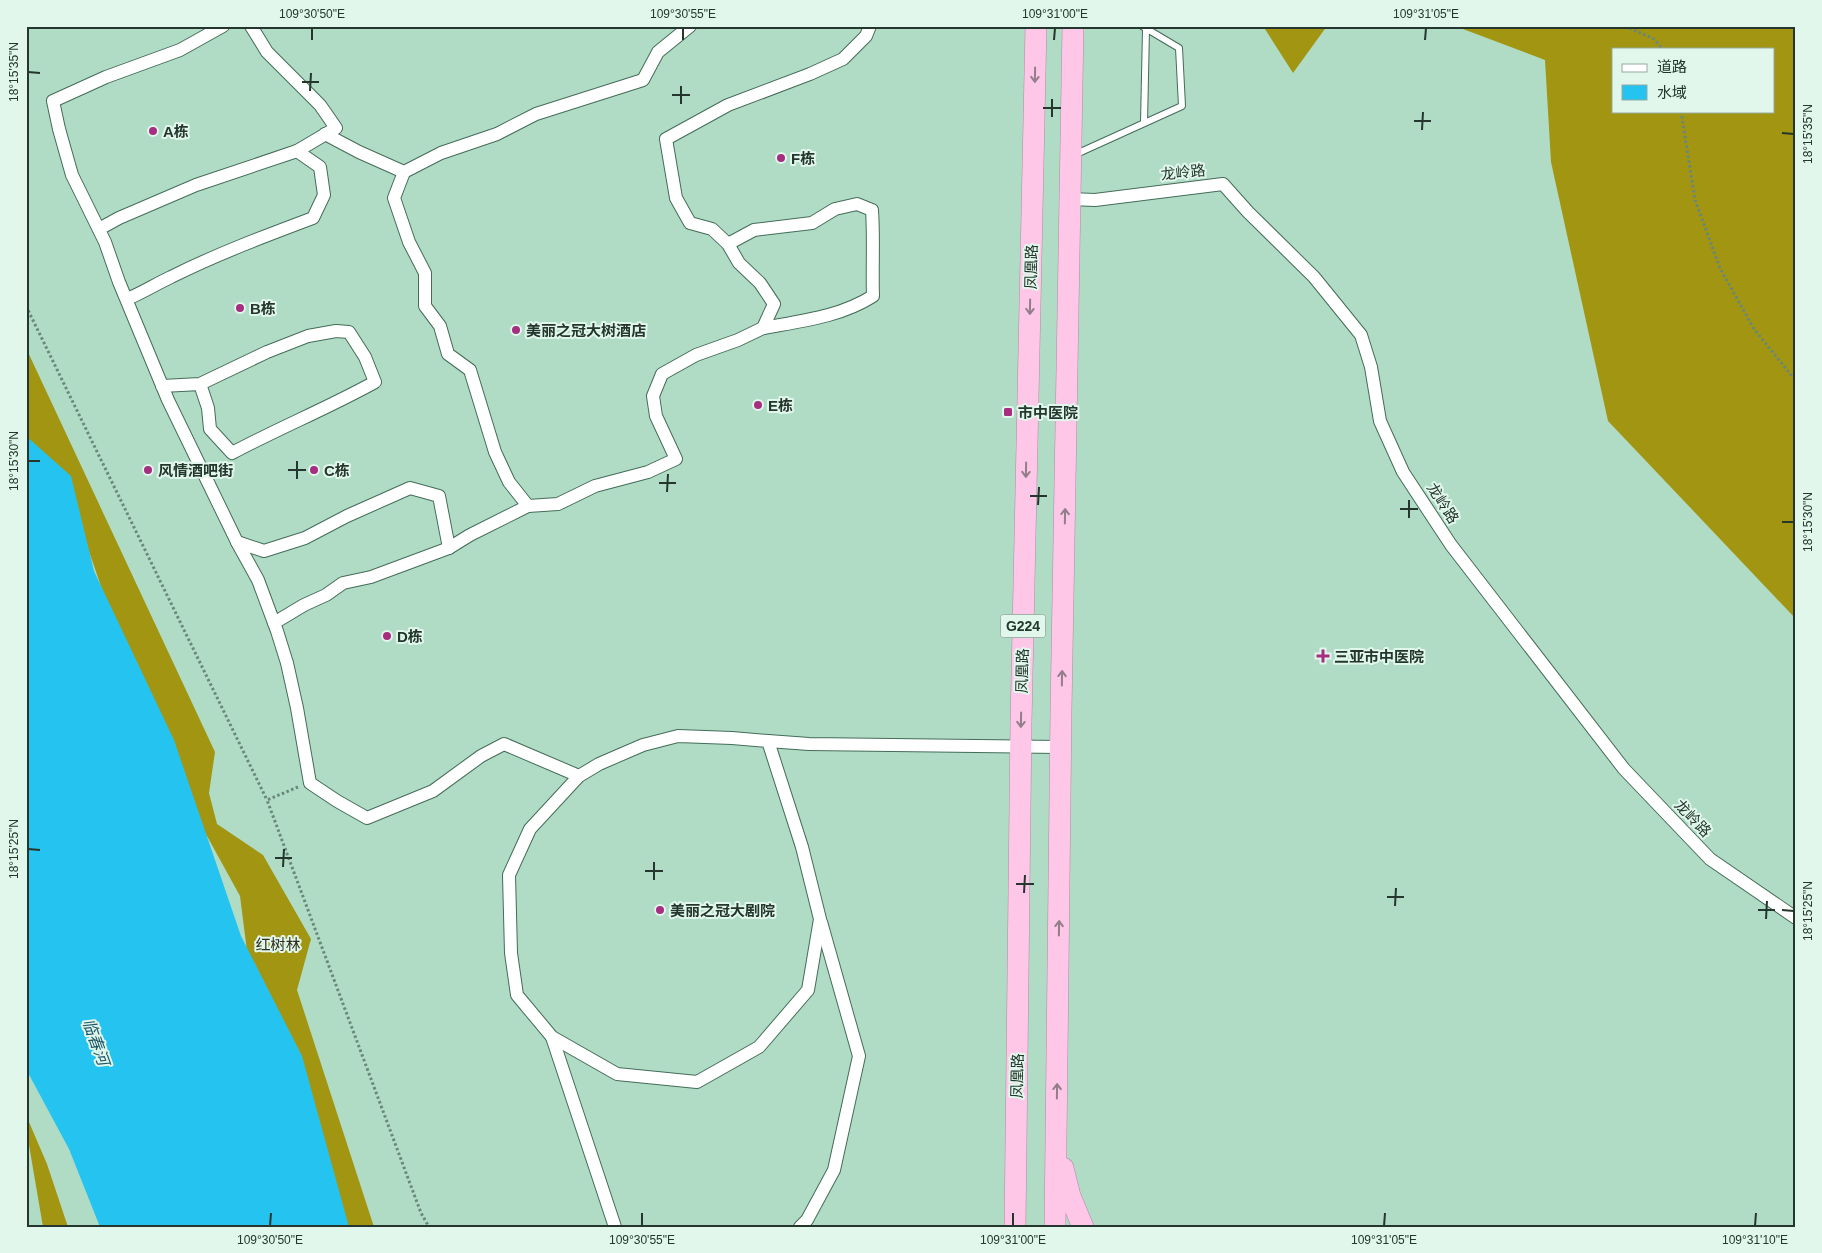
<svg xmlns="http://www.w3.org/2000/svg" width="1822" height="1253" viewBox="0 0 1822 1253" font-family="Arial,'Noto Sans SC',sans-serif">
  <rect width="100%" height="100%" fill="#b0dcc6"/>
  <g fill="#a29511" fill-rule="evenodd">
    <polygon points="1263,26 1327,26 1293,73"/>
    <path d="M1455 26H1796V619L1608 421 1551 162 1545 60ZM1613 49H1773V111H1613Z"/>
    <polygon points="26,348 215,752 209,793 217,824 263,855 311,939 297,990 374,1227 341,1227 250,975 240,896 180,787 123,650 66,485 26,436"/>
    <polygon points="26,1115 47,1164 68,1227 43,1227 29,1145 26,1139"/>
  </g>
  <polygon fill="#25c3ef" points="26,436 71,476 94,571 174,740 241,936 302,1056 349,1227 100,1227 69,1149 26,1069"/>
  <g fill="none" stroke-linecap="round" stroke-linejoin="round">
    <defs>
      <g id="service">
        <polyline points="1144,123 1146,29"/>
        <polyline points="1074,155 1182,106 1179,48 1142,26"/>
      </g>
      <g id="minor">
        <polyline points="223,26 180,50 106,77 53,101 59,129 72,175 105,242 119,282 168,400 237,542 258,580 277,631 287,663 297,708 310,783 337,801 367,818 433,791 481,756 504,744 579,776"/>
        <polyline points="404,172 441,153 497,134 536,114 643,80 658,52 690,26"/>
        <polyline points="1070,199 1095,200 1223,184 1248,212 1314,277 1361,335 1371,367 1380,421 1403,472 1451,545 1624,769 1710,859 1796,918"/>
        <polyline points="99,229 119,218 196,185 297,151 336,128 320,105 267,52 251,26"/>
        <path d="M728 244 754 230 812 223 835 209 857 204 872 210C874 238 872 267 873 296 840 317 801 321 763 328"/>
        <path d="M127 299C142 293 156 284 171 277 217 254 265 236 313 218L324 195 320 167 297 151"/>
        <path d="M162 386 200 384 267 352 308 336 336 331 349 332 365 357 375 382C328 408 279 428 232 453L210 429 208 408 200 384"/>
        <polyline points="528,506 558,504 595,486 648,472 676,459 656,416 653,396 662,374 696,355 738,340 763,328 774,304 760,283 739,263 728,244 712,229 690,223 676,198 666,139 728,105 810,74 843,59 866,36 870,26"/>
        <polyline points="237,542 264,551 305,538 347,516 410,488 439,496 449,548"/>
        <polyline points="274,623 304,605 326,595 343,583 371,577 449,548 470,535 528,506 509,482 495,452 470,370 448,354 440,326 425,306 425,273 409,242 394,198 404,172 359,152 325,134"/>
        <polygon points="678,736 732,738 768,741 802,847 820,919 808,990 759,1047 697,1082 617,1074 552,1037 517,995 511,953 509,875 530,829 579,776 599,764 643,745"/>
        <polyline points="768,741 809,744 1061,747"/>
        <polyline points="552,1037 615,1227"/>
        <polyline points="800,1227 807,1220 834,1170 859,1056 821,922"/>
      </g>
      <g id="trunk">
        <polyline points="1063,1168 1070,1196 1083,1227"/>
        <polyline points="1015,1227 1021,723 1036,26"/>
        <polyline points="1055,1227 1061,711 1073,26"/>
      </g>
    </defs>
    <use href="#service" stroke="#446c59" stroke-width="8"/>
    <use href="#minor" stroke="#446c59" stroke-width="14"/>
    <use href="#trunk" stroke="#b28aa2" stroke-width="22"/>
    <g stroke="#6a8879" stroke-width="3" stroke-dasharray="2.5 2.5" stroke-linecap="butt">
      <polyline points="1625,26 1654,39 1662,49"/>
      <polyline points="1681,111 1695,200 1720,268 1754,329 1796,381"/>
      <polyline points="26,306 267,800"/>
      <polyline points="298,787 267,800 421,1213 429,1227"/>
    </g>
    <use href="#service" stroke="#fff" stroke-width="6"/>
    <use href="#minor" stroke="#fff" stroke-width="12"/>
    <use href="#trunk" stroke="#fec6e7" stroke-width="21"/>
  </g>
  <defs><path id="oneway-shaft" d="M-6 0H5M1.5-3L5.5 0L1.5 3" fill="none" stroke-width="1.6" stroke-linecap="round" stroke-linejoin="round" transform="scale(1.25)"/></defs>
  <g stroke="#917e8a">
    <use href="#oneway-shaft" transform="translate(1035 75) rotate(91)"/>
    <use href="#oneway-shaft" transform="translate(1030 307) rotate(91)"/>
    <use href="#oneway-shaft" transform="translate(1026 470) rotate(91)"/>
    <use href="#oneway-shaft" transform="translate(1065 516) rotate(-89)"/>
    <use href="#oneway-shaft" transform="translate(1062 678) rotate(-89)"/>
    <use href="#oneway-shaft" transform="translate(1021 720) rotate(91)"/>
    <use href="#oneway-shaft" transform="translate(1059 928) rotate(-89)"/>
    <use href="#oneway-shaft" transform="translate(1057 1091) rotate(-89)"/>
  </g>
  <path fill="none" stroke="#24362d" stroke-width="2" d="M312 40V28M683 40V28M1054 40 1055 28M1425 40 1426 28M28 72 40 73M302 82H319M310 91 311 73M672 95H690M681 104V86M1043 108H1061M1052 117V99M1414 121H1431M1422 130 1423 112M1782 133 1794 134M28 461H40M288 470H306M297 479V461M659 483H676M667 492 668 474M1030 496H1047M1038 505 1039 487M1400 509H1418M1409 518V500M1782 522H1794M28 849 40 850M275 858H292M283 867 284 849M645 871H663M654 880V862M1016 884H1034M1024 893 1025 875M1387 897H1404M1395 906 1396 888M1758 910H1775M1782 910 1794 911M1766 919 1767 901M270 1226 271 1213M642 1226V1213M1013 1226V1213M1384 1226 1385 1213M1755 1226 1756 1213"/>
  <g fill="#a72d81" stroke="#e1f7ec" stroke-width="2">
    <circle cx="153" cy="131" r="5"/>
    <circle cx="781" cy="158" r="5"/>
    <circle cx="240" cy="308" r="5"/>
    <circle cx="516" cy="330" r="5"/>
    <circle cx="758" cy="405" r="5"/>
    <rect x="1003" y="407" width="10" height="10" rx="2.5"/>
    <circle cx="148" cy="470" r="5"/>
    <circle cx="314" cy="470" r="5"/>
    <circle cx="387" cy="636" r="5"/>
    <path d="M1320.5 648.5h5v5h5v5h-5v5h-5v-5h-5v-5h5z"/>
    <circle cx="660" cy="910" r="5"/>
  </g>
  <g text-anchor="middle" dominant-baseline="central" stroke-width="4" stroke-linejoin="round" paint-order="stroke">
    <rect fill="#e1f7ec" stroke="#5d7066" stroke-width="1" x="1000.5" y="614.5" width="45" height="23" rx="4"/>
    <g font-size="14" font-weight="bold" fill="#24362d">
      <text x="1023" y="626">G224</text>
    </g>
    <g font-size="15" font-weight="bold" fill="#24362d" stroke="#e1f7ec" text-anchor="start">
      <text x="163" y="131">A栋</text>
      <text x="791" y="158">F栋</text>
      <text x="250" y="308">B栋</text>
      <text x="526" y="330">美丽之冠大树酒店</text>
      <text x="768" y="405">E栋</text>
      <text x="1018" y="412">市中医院</text>
      <text x="158" y="470">风情酒吧街</text>
      <text x="324" y="470">C栋</text>
      <text x="397" y="636">D栋</text>
      <text x="1334" y="656">三亚市中医院</text>
      <text x="670" y="910">美丽之冠大剧院</text>
    </g>
    <g font-size="15" fill="#24362d" stroke="#e1f7ec">
      <text transform="translate(1183 172) rotate(-6)">龙岭路</text>
      <text transform="translate(1031 267) rotate(-89)">凤凰路</text>
      <text transform="translate(1443 503) rotate(57)">龙岭路</text>
      <text transform="translate(1022 671) rotate(-89)">凤凰路</text>
      <text transform="translate(1693 818) rotate(46)">龙岭路</text>
      <text transform="translate(1017 1076) rotate(-89)">凤凰路</text>
    </g>
    <g font-size="15" fill="#2f2d19" stroke="#e1f7ec">
      <text x="278" y="944">红树林</text>
    </g>
    <g font-size="16" font-style="italic" fill="#1c5669" stroke="#e1f7ec">
      <text transform="translate(96 1042) rotate(70)">临春河</text>
    </g>
  </g>
  <rect width="1822" height="1253" fill="none" stroke="#e1f7ec" stroke-width="55"/>
  <rect x="1612" y="48" width="162" height="65" fill="#e1f7ec" stroke="#95aaa0"/>
  <rect x="1622" y="64" width="25" height="8" fill="#ffffff" stroke="#95aaa0"/>
  <text x="1657" y="72" font-size="15" fill="#24362d">道路</text>
  <rect x="1622" y="85" width="25" height="15" fill="#25c3ef" stroke="#95aaa0"/>
  <text x="1657" y="98" font-size="15" fill="#24362d">水域</text>
  <rect x="28" y="28" width="1766" height="1198" fill="none" stroke="#24362d" stroke-width="2"/>
  <g font-size="12" text-anchor="middle" fill="#24362d">
    <text x="312" y="18">109°30'50"E</text>
    <text x="683" y="18">109°30'55"E</text>
    <text x="1055" y="18">109°31'00"E</text>
    <text x="1426" y="18">109°31'05"E</text>
    <text transform="translate(14 72) rotate(-90)" y="4">18°15'35"N</text>
    <text transform="translate(1808 134) rotate(-90)" y="4">18°15'35"N</text>
    <text transform="translate(14 461) rotate(-90)" y="4">18°15'30"N</text>
    <text transform="translate(1808 522) rotate(-90)" y="4">18°15'30"N</text>
    <text transform="translate(14 849) rotate(-90)" y="4">18°15'25"N</text>
    <text transform="translate(1808 911) rotate(-90)" y="4">18°15'25"N</text>
    <text x="270" y="1244">109°30'50"E</text>
    <text x="642" y="1244">109°30'55"E</text>
    <text x="1013" y="1244">109°31'00"E</text>
    <text x="1384" y="1244">109°31'05"E</text>
    <text x="1755" y="1244">109°31'10"E</text>
  </g>
</svg>
